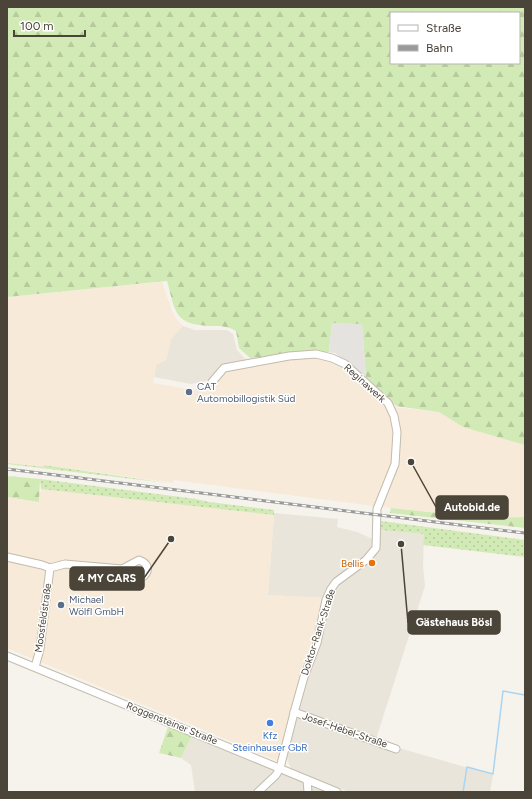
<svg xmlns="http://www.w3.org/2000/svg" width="532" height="799" viewBox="0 0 532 799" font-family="Figtree,sans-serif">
  <defs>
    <pattern id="grass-dots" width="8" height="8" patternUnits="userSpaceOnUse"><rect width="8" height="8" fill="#d2eab5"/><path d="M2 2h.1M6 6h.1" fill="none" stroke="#b6ca9c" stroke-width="1.8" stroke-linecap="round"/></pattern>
    <pattern id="forest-firs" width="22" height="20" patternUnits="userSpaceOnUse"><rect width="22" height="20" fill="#d2eab5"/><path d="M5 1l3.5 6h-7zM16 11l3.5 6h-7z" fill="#b6ca9c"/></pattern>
  </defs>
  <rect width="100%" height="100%" fill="#f6f3ec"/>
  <g fill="#eae5da">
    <polygon points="183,326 195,330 227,330 233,334 237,350 246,360 221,366 210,380 191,384 154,377 156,365 166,360 171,339"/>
    <polygon points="274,513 338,519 337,527 357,532 375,540 375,547 324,598 268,595"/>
    <polygon points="379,530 424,534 423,565 425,586 376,739 296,711 332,590 374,555"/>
    <polygon points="295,715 399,748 493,775 490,792 349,792 291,769 286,756"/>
    <polygon points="192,736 275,771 256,792 195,792 191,765 181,758"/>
    <polygon points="281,773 326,792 263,792"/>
  </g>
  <g fill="#f7ead8">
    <polygon points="162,282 172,311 177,320 183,326 171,339 166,360 156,365 153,383 193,390 214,383 223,372 260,363 315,358 332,361 343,368 384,406 439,412 463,427 525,445 525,517 484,518 374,506 174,480 173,483 45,465 44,467 7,463 7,297"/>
    <polygon points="41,489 274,515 268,595 324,598 278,761 7,648 7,497 39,502"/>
  </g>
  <g fill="url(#grass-dots)">
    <polygon points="7,463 44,467 44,465 167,483 7,464"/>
    <polygon points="40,479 196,499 209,502 274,510 274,515 41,489"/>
    <polygon points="381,521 525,540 525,557 423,545 424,534 380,530"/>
  </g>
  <g fill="url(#forest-firs)" fill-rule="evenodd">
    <path d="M7 7H525V445L463 427 439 412 396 406 366 377 362 325 332 323 329 352 250 358 239 348 236 331C227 326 222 326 212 326 174 325 176 313 167 281L7 297ZM391 13H519V63H391Z"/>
    <polygon points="7,476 40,479 39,502 7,497"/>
    <polygon points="391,508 484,518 525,517 525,528 390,513"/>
    <polygon points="168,727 192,736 181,758 159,753"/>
  </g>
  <polygon fill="#e5e3e0" points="332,323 362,324 366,377 335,353 329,352"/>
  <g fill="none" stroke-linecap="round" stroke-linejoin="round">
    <polyline stroke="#a9d4f2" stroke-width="1.5" points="463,792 467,767 493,774 503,691 525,695"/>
    <defs>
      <g id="minor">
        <polyline points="212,382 224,368 289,356 316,354 332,358 345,364 388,403 394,416 397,432 395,464 377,509 376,548 366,560 336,582 331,589 326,600 317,643 304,677 295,709 280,768 276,775 258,792"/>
        <polyline points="7,557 42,565 50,568"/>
        <path d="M139 560C148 563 150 570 144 576L136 578 122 569Z"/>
        <polyline points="7,656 337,792"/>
        <polyline points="35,667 40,649 50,568 65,564 122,569"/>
        <polyline points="294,712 396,749"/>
        <polyline points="307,780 308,792"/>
      </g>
    </defs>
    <use href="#minor" stroke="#c2bbae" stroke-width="9"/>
    <use href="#minor" stroke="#fff" stroke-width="7"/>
    <defs>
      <polyline id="rail" points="7,469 525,533"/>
    </defs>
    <use href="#rail" stroke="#9a9a9a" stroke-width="3"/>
    <use href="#rail" stroke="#fff" stroke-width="1.5" stroke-dasharray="4.5" stroke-linecap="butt"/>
  </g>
  <g fill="#5c6f8a" stroke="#fff" stroke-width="1.5">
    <circle cx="189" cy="392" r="4"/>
    <circle cx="61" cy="605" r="4"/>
  </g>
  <circle fill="#e8710a" stroke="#fff" stroke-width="1.5" cx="372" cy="563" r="4"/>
  <circle fill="#3f7fe0" stroke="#fff" stroke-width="1.5" cx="270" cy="723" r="4"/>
  <g text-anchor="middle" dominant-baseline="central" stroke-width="3" stroke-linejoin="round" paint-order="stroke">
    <g font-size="10" fill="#4b4439" stroke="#fff">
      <text transform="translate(365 383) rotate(42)">Reginawerk</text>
      <text transform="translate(43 618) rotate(-82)">Moosfeldstraße</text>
      <text transform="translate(318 632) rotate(-72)">Doktor-Rank-Straße</text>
      <text transform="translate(172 723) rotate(22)">Roggensteiner Straße</text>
      <text transform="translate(345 730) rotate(19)">Josef-Hebel-Straße</text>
    </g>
    <g font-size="10" fill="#4e5e75" stroke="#fff" text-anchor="start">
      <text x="197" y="386">CAT<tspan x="197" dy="12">Automobillogistik Süd</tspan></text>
      <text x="69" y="599">Michael<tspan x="69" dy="12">Wölfl GmbH</tspan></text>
    </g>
    <g font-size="10" fill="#c56008" stroke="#fff" text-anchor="end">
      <text x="364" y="563">Bellis</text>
    </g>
    <g font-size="10" fill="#366cbe" stroke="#fff">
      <text x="270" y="735">Kfz<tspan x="270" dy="12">Steinhauser GbR</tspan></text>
    </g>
  </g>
  <path fill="none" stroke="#4b4439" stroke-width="1.5" d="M411 462L436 507M171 539L144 578M401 544L408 623"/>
  <g fill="#4b4439" stroke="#fff" stroke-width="1.5">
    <circle cx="411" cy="462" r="4"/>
    <circle cx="171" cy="539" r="4"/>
    <circle cx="401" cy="544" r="4"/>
  </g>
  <g fill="#4b4439" stroke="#4b4439" stroke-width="1.5">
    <rect x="436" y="496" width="72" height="23" rx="4"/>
    <rect x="70" y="567" width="74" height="23" rx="4"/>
    <rect x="408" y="611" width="92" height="23" rx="4"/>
  </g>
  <g font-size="11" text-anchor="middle" font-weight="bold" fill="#fff">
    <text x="472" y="511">Autobid.de</text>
    <text x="107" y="582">4 MY CARS</text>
    <text x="454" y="626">Gästehaus Bösl</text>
  </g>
  <rect width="532" height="799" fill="none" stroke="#4b4439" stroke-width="16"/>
  <rect x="390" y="12" width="130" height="52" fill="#ffffff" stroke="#b7b4b0"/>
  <rect x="398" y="25" width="20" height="6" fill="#ffffff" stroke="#b7b4b0"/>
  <text x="426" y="32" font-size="12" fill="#4b4439">Straße</text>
  <rect x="398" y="45" width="20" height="6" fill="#9a9a9a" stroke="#b7b4b0"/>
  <text x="426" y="52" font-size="12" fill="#4b4439">Bahn</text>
  <path d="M14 30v6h71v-6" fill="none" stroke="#4b4439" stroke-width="2"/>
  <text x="20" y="30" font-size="12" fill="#4b4439" stroke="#ffffff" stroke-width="3" paint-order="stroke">100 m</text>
</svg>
